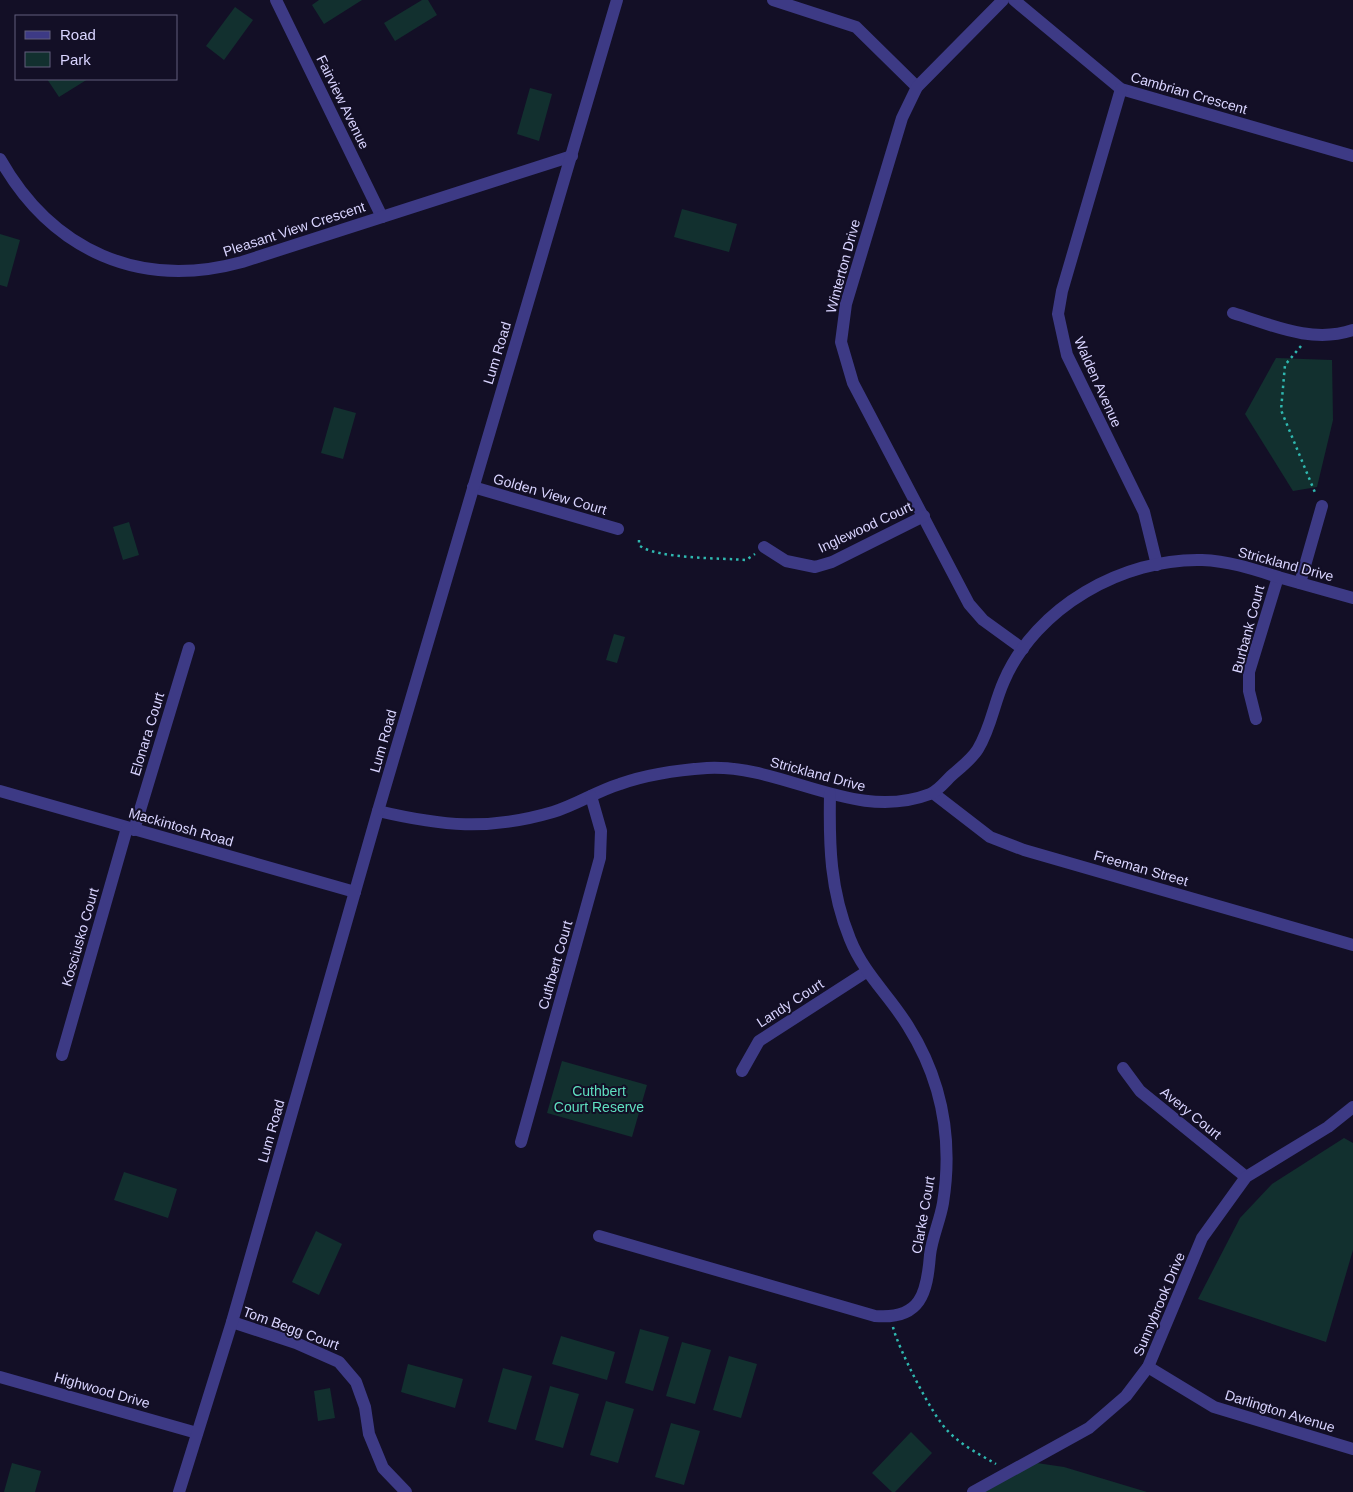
<svg xmlns="http://www.w3.org/2000/svg" width="1353" height="1492" viewBox="0 0 1353 1492" font-family="Helvetica,sans-serif">
  <rect width="100%" height="100%" fill="#130f26"/>
  <g fill="#12302f">
    <polygon points="319,0 362,0 324,24 312,5"/>
    <polygon points="422,0 428,0 437,15 395,41 384,23"/>
    <polygon points="235,7 253,20 224,60 206,46"/>
    <polygon points="47,79 88,79 59,97"/>
    <polygon points="530,88 552,94 539,141 517,134"/>
    <polygon points="682,209 737,224 729,252 674,237"/>
    <polygon points="0,234 20,240 7,287 0,285"/>
    <polygon points="1276,358 1332,360 1333,420 1317,487 1293,491 1245,414"/>
    <polygon points="334,407 356,413 343,459 321,453"/>
    <polygon points="129,522 139,555 123,560 113,527"/>
    <polygon points="614,634 625,637 617,663 606,660"/>
    <polygon points="562,1061 647,1085 632,1137 547,1113"/>
    <polygon points="1344,1138 1353,1143 1353,1250 1326,1342 1198,1299 1240,1218 1272,1184"/>
    <polygon points="124,1172 177,1189 168,1218 114,1200"/>
    <polygon points="316,1231 342,1244 319,1295 292,1282"/>
    <polygon points="640,1329 669,1337 653,1391 625,1383"/>
    <polygon points="561,1336 615,1352 607,1380 552,1364"/>
    <polygon points="682,1342 711,1350 695,1404 666,1396"/>
    <polygon points="729,1356 757,1364 741,1418 713,1410"/>
    <polygon points="408,1364 463,1379 455,1408 401,1392"/>
    <polygon points="503,1368 532,1376 516,1430 488,1422"/>
    <polygon points="550,1386 579,1394 563,1448 535,1440"/>
    <polygon points="330,1388 335,1418 318,1421 314,1391"/>
    <polygon points="606,1401 634,1409 618,1463 590,1455"/>
    <polygon points="671,1423 700,1431 684,1485 655,1477"/>
    <polygon points="911,1432 932,1453 895,1492 892,1492 872,1473"/>
    <polygon points="1030,1462 1064,1467 1147,1492 974,1492"/>
    <polygon points="12,1463 41,1471 35,1492 4,1492"/>
  </g>
  <g fill="none" stroke-linecap="round" stroke-linejoin="round">
    <g stroke="#2fb8b0" stroke-width="2.5" stroke-dasharray="2.5 4" stroke-linecap="butt">
      <polyline points="1301,346 1285,365 1281,410 1316,495"/>
      <path d="M639 540V545C655 559 722 558 746 560L755 554"/>
      <path d="M893 1327C898 1348 931 1413 946 1429 959 1444 979 1454 996 1464"/>
    </g>
    <g stroke="#3d3a85" stroke-width="12">
      <polyline points="276,0 382,217"/>
      <polyline points="773,0 856,27 917,87"/>
      <polyline points="1003,0 917,87 902,118 846,304 841,342 853,383 969,604 983,620 1023,649"/>
      <polyline points="1014,0 1121,89 1353,156"/>
      <polyline points="1121,89 1062,291 1058,314 1067,355 1144,512 1157,565"/>
      <path d="M0 159C52 251 140 290 242 262L572 156"/>
      <path d="M1233 313C1272 325 1312 344 1353 330"/>
      <polyline points="473,487 618,529"/>
      <polyline points="764,547 786,561 815,567 832,562 924,516"/>
      <polyline points="1300,583 1322,506"/>
      <polyline points="1256,719 1249,691 1249,672 1278,577"/>
      <polyline points="0,791 355,892"/>
      <polyline points="933,793 990,837 1024,850 1353,945"/>
      <path d="M378 811C442 826 488 831 553 812 576 805 597 791 620 784 648 774 678 770 707 768 784 764 854 823 930 794 938 791 945 782 951 776 960 768 972 759 978 749 991 728 994 703 1004 681 1036 607 1123 558 1202 560 1229 561 1253 569 1278 577 1303 584 1328 591 1353 598"/>
      <polyline points="134,830 189,648"/>
      <polyline points="62,1055 127,828"/>
      <polyline points="1123,1068 1140,1091 1246,1177"/>
      <polyline points="742,1071 759,1041 866,972"/>
      <polyline points="521,1142 600,858 601,831 591,796"/>
      <path d="M599 1236 875 1316C921 1320 927 1293 930 1255 932 1237 940 1221 943 1203 953 1140 942 1080 908 1026 889 995 864 974 850 939 830 890 829 845 830 794"/>
      <polyline points="232,1322 296,1343 339,1362 356,1382 365,1407 369,1434 383,1468 406,1492"/>
      <polyline points="1148,1367 1214,1407 1353,1449"/>
      <polyline points="0,1377 197,1433"/>
      <polyline points="179,1492 232,1322 378,811 617,0"/>
      <polyline points="973,1492 1089,1428 1126,1396 1148,1367 1202,1238 1246,1177 1328,1127 1353,1107"/>
    </g>
  </g>
  <g text-anchor="middle" dominant-baseline="central" stroke-width="4" stroke-linejoin="round" paint-order="stroke">
    <g font-size="14" fill="#d9d4ff" stroke="#130f26">
      <text transform="translate(1189 93) rotate(16)">Cambrian Crescent</text>
      <text transform="translate(343 102) rotate(64)">Fairview Avenue</text>
      <text transform="translate(294 229) rotate(-18)">Pleasant View Crescent</text>
      <text transform="translate(843 266) rotate(-75)">Winterton Drive</text>
      <text transform="translate(497 353) rotate(-73)">Lum Road</text>
      <text transform="translate(1098 382) rotate(66)">Walden Avenue</text>
      <text transform="translate(550 494) rotate(16)">Golden View Court</text>
      <text transform="translate(865 527) rotate(-25)">Inglewood Court</text>
      <text transform="translate(1286 564) rotate(15)">Strickland Drive</text>
      <text transform="translate(1248 629) rotate(-75)">Burbank Court</text>
      <text transform="translate(147 734) rotate(-73)">Elonara Court</text>
      <text transform="translate(383 741) rotate(-74)">Lum Road</text>
      <text transform="translate(818 774) rotate(15)">Strickland Drive</text>
      <text transform="translate(181 827) rotate(16)">Mackintosh Road</text>
      <text transform="translate(1141 868) rotate(16)">Freeman Street</text>
      <text transform="translate(80 937) rotate(-74)">Kosciusko Court</text>
      <text transform="translate(555 965) rotate(-74)">Cuthbert Court</text>
      <text transform="translate(790 1003) rotate(-33)">Landy Court</text>
      <text transform="translate(1191 1113) rotate(39)">Avery Court</text>
      <text transform="translate(271 1131) rotate(-74)">Lum Road</text>
      <text transform="translate(923 1215) rotate(-80)">Clarke Court</text>
      <text transform="translate(1159 1304) rotate(-67)">Sunnybrook Drive</text>
      <text transform="translate(291 1328) rotate(20)">Tom Begg Court</text>
      <text transform="translate(102 1390) rotate(16)">Highwood Drive</text>
      <text transform="translate(1280 1411) rotate(17)">Darlington Avenue</text>
    </g>
    <g font-size="14" fill="#5fe0c0" stroke="#130f26">
      <text x="599" y="1091">Cuthbert<tspan x="599" dy="16">Court Reserve</tspan></text>
    </g>
  </g>
  <rect x="15" y="15" width="162" height="65" fill="#130f26" stroke="#625e7d"/>
  <rect x="25" y="31" width="25" height="8" fill="#3d3a85" stroke="#625e7d"/>
  <text x="60" y="40" font-size="15" fill="#d9d4ff">Road</text>
  <rect x="25" y="52" width="25" height="15" fill="#12302f" stroke="#625e7d"/>
  <text x="60" y="65" font-size="15" fill="#d9d4ff">Park</text>
</svg>
